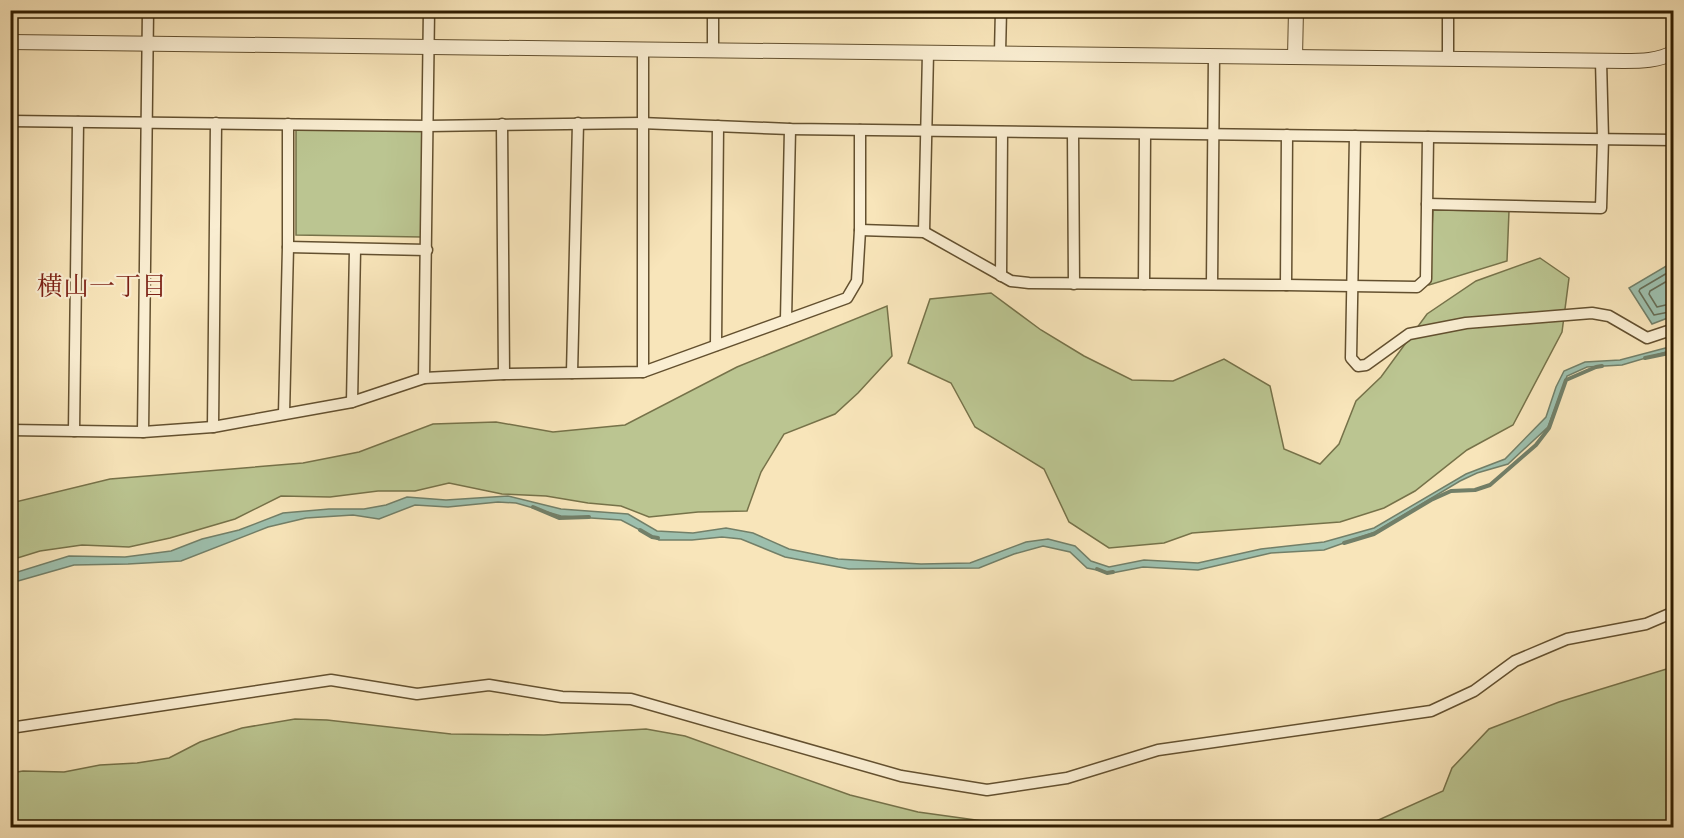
<svg xmlns="http://www.w3.org/2000/svg" width="1684" height="838" viewBox="0 0 1684 838" font-family="Vollkorn,'Noto Serif JP',serif">
  <rect width="100%" height="100%" fill="#f8e5ba"/>
  <filter id="stains"><feTurbulence type="fractalNoise" baseFrequency=".00333" numOctaves="4"/><feColorMatrix values="0 0 0 0 .2 0 0 0 0 .09 0 0 0 0 .02 0 0 0 .5 -.17"/></filter>
  <radialGradient id="worn" r=".72"><stop offset=".6" stop-color="#630" stop-opacity="0"/><stop offset="1" stop-color="#630" stop-opacity=".3"/></radialGradient>
  <g fill="#bbc591" stroke="#767249" stroke-width="1.5">
    <polygon points="296,128 423,130 422,237 296,235"/>
    <polygon points="1433,210 1509,211 1507,261 1429,285"/>
    <polygon points="1540,258 1569,278 1562,332 1513,425 1467,450 1415,491 1384,508 1340,522 1192,533 1164,543 1109,548 1069,522 1044,469 975,427 951,383 908,363 930,299 991,293 1041,330 1084,356 1132,380 1173,381 1224,359 1270,386 1284,449 1320,464 1339,444 1356,401 1381,377 1427,314 1476,281"/>
    <polygon points="887,306 892,356 858,393 835,414 784,434 761,472 747,511 698,512 649,517 621,506 588,503 546,496 502,494 449,483 415,491 378,491 330,497 281,496 235,519 170,538 129,547 82,545 40,551 11,560 11,503 110,479 303,463 359,452 433,424 496,422 553,432 625,425 737,367"/>
    <polygon points="1673,667 1673,827 1363,827 1443,791 1452,768 1489,729 1559,702"/>
    <polygon points="295,719 327,720 451,734 544,735 646,729 685,736 850,795 918,812 1012,825 1096,827 11,827 11,773 23,771 64,772 100,765 137,763 169,758 200,742 242,728"/>
  </g>
  <g fill="#9dbfad" stroke="#727f68" stroke-width="1.5">
    <polygon points="1673,262 1673,316 1652,324 1629,288"/>
    <polygon points="1673,346 1673,350 1622,365 1587,367 1567,376 1548,427 1508,464 1477,473 1460,481 1375,532 1324,550 1271,553 1198,570 1143,567 1112,573 1087,568 1070,552 1043,546 1014,554 979,568 849,569 785,557 741,539 722,537 692,540 659,540 621,520 561,516 516,503 498,502 448,507 415,505 379,519 353,515 306,518 268,527 181,561 128,564 74,565 11,583 11,574 69,556 125,557 171,551 202,539 239,530 283,513 329,509 364,509 386,505 407,497 446,500 508,496 561,509 628,514 657,531 693,533 726,528 753,533 789,549 838,559 921,564 970,563 1026,542 1048,539 1075,546 1091,561 1109,567 1144,560 1198,563 1261,549 1324,542 1374,528 1466,474 1505,459 1546,417 1556,387 1564,371 1585,362 1620,360"/>
  </g>
  <g fill="none" stroke-linecap="round" stroke-linejoin="round">
    <g stroke="#676e57" stroke-width="1.5">
      <polyline points="1674,269 1640,289 1639,291 1654,315 1674,311"/>
      <polyline points="1674,277 1650,291 1649,294 1657,307 1674,303"/>
    </g>
    <g stroke="#727f68" stroke-width="4">
      <polyline points="1645,358 1674,352"/>
      <polyline points="533,507 559,518 589,517"/>
      <polyline points="640,530 652,537 658,538"/>
      <polyline points="1344,543 1374,534 1431,500 1451,491 1475,490 1490,485 1536,445 1549,428 1566,380 1596,367 1602,366"/>
      <polyline points="1097,569 1107,573 1113,572"/>
    </g>
    <defs>
      <g id="minor">
        <polyline points="643,49 643,372"/>
        <polyline points="713,50 713,10"/>
        <polyline points="1000,53 1001,10"/>
        <polyline points="1448,59 1448,10"/>
        <polyline points="10,121 428,126 641,123 790,129 1674,140"/>
        <polyline points="502,124 504,374"/>
        <polyline points="1073,133 1074,284"/>
        <polyline points="1355,136 1351,358 1358,366 1366,365 1409,334 1466,323 1592,313 1609,316 1647,338 1674,329"/>
        <polyline points="1427,204 1601,208 1603,139 1601,61"/>
        <polyline points="860,230 924,232 1011,281 1029,283 1286,285 1417,287 1426,279 1428,137"/>
        <polyline points="924,232 928,53"/>
        <polyline points="288,247 427,250"/>
        <polyline points="1001,276 1002,132"/>
        <polyline points="1144,284 1145,134"/>
        <polyline points="1212,284 1214,56"/>
        <polyline points="1286,285 1287,135"/>
        <polyline points="786,320 790,129"/>
        <polyline points="716,345 718,126"/>
        <polyline points="572,373 578,123"/>
        <polyline points="424,378 429,10"/>
        <polyline points="352,402 355,250"/>
        <polyline points="284,414 288,247 288,124"/>
        <polyline points="213,427 216,123"/>
        <polyline points="10,430 143,432 213,427 352,402 424,378 504,374 643,372 847,298 857,281 860,230 860,130"/>
        <polyline points="74,431 78,122"/>
        <polyline points="143,432 148,10"/>
        <polyline points="10,728 331,680 417,694 489,685 562,697 631,699 901,776 987,790 1067,778 1158,750 1431,711 1474,691 1515,661 1567,639 1646,624 1674,612"/>
      </g>
      <g id="tertiary">
        <path d="M10 42 1624 61C1640 61 1659 61 1674 52"/>
        <polyline points="1295,57 1296,10"/>
      </g>
    </defs>
    <use href="#minor" stroke="#63502f" stroke-width="13"/>
    <use href="#tertiary" stroke="#63502f" stroke-width="16"/>
    <use href="#minor" stroke="#faeed2" stroke-width="10"/>
    <use href="#tertiary" stroke="#faeed2" stroke-width="14"/>
  </g>
  <g text-anchor="middle" dominant-baseline="central" stroke-width="4.5" stroke-linejoin="round" paint-order="stroke">
    <g font-size="26" fill="#7a1f14" stroke="#faeed2">
      <text x="102" y="288">横山一丁目</text>
    </g>
  </g>
  <rect width="1684" height="838" fill="none" stroke="#f8e5ba" stroke-width="36"/>
  <rect x="12" y="12" width="1660" height="814" fill="none" stroke="#311e01" stroke-width="3"/>
  <rect x="18" y="18" width="1648" height="802" fill="none" stroke="#311e01" stroke-width="1.5"/>
  <rect width="100%" height="100%" filter="url(#stains)"/>
  <rect width="100%" height="100%" fill="url(#worn)"/>
</svg>
